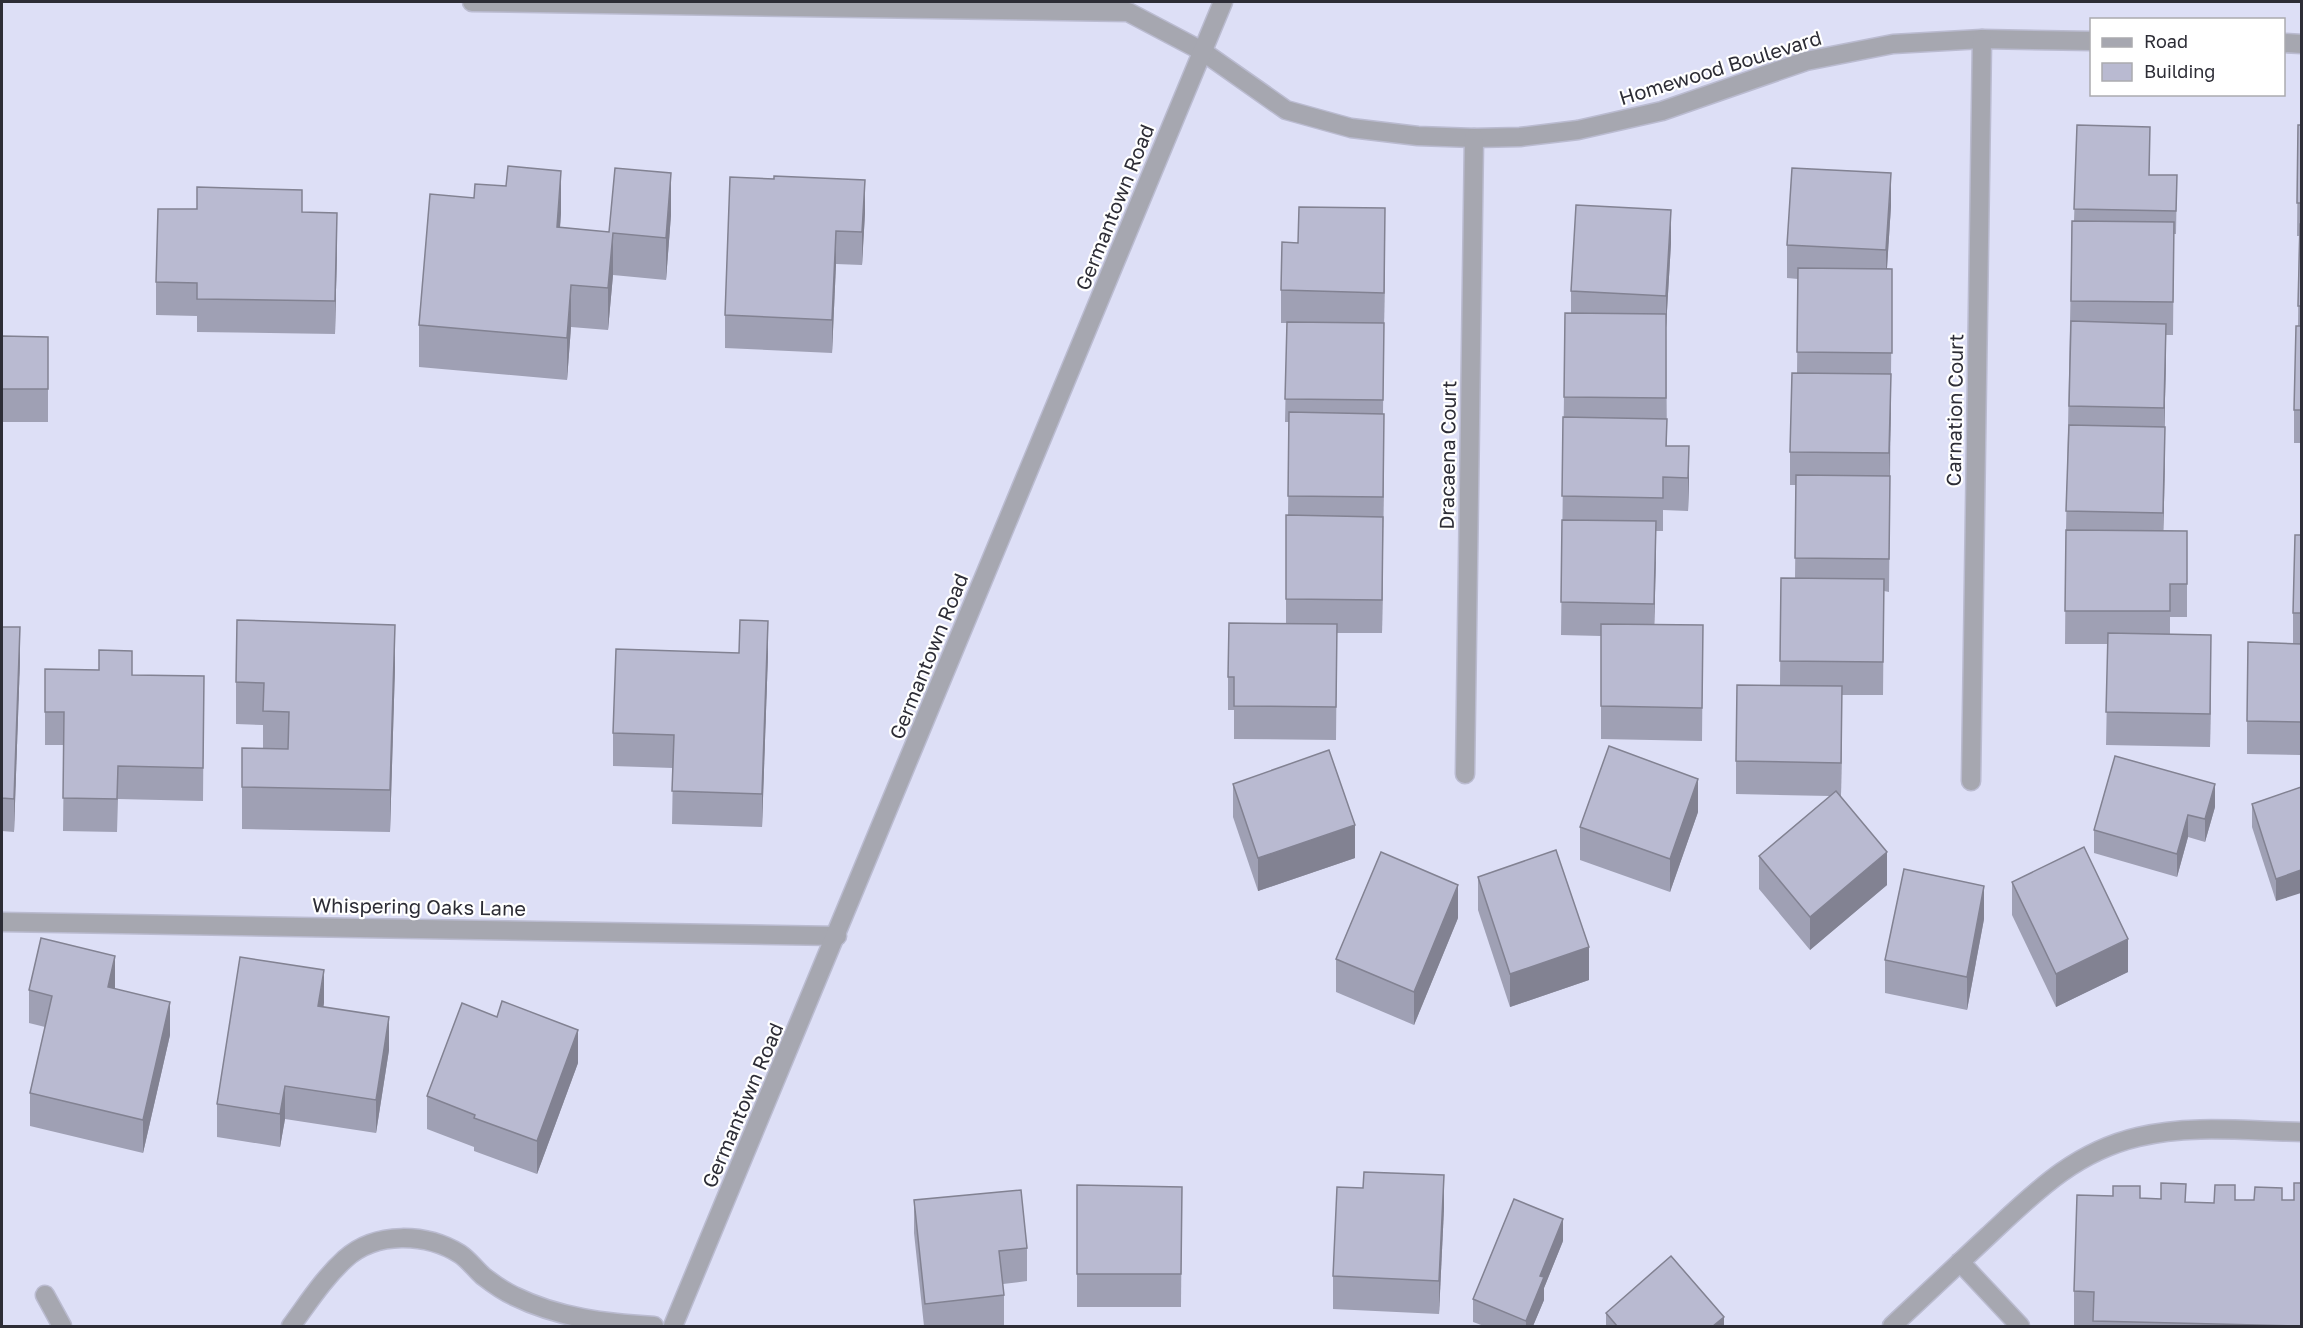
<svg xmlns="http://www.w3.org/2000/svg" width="2303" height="1328" viewBox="0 0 2303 1328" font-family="'Golos Text',sans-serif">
  <rect width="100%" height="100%" fill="#dddff6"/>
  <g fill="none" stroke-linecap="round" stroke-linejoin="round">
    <defs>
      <g id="minor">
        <polyline points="472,2 1128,12 1202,51 1286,110 1351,128 1418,136 1474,138 1520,137 1578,130 1662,111 1806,61 1893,44 1982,39 2092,41"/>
        <polyline points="2284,43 2302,44"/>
        <polyline points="1465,774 1474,138"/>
        <polyline points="1971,781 1982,39"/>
        <polyline points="2,922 837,936"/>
        <polyline points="1960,1262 2020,1326"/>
        <polyline points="45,1295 62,1326"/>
        <path d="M291 1326C308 1303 324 1278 345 1259 376 1231 426 1233 460 1254 469 1260 475 1269 483 1276 492 1283 503 1291 514 1296 559 1318 605 1323 654 1326"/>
        <polyline points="673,1326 1223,2"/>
        <path d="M1892 1326C1924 1296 1956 1266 1988 1236 2034 1193 2074 1152 2138 1137 2190 1124 2248 1131 2302 1132"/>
      </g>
    </defs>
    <use href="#minor" stroke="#babbd0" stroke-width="21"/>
    <use href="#minor" stroke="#a6a7b0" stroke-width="18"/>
  </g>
  <g fill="#9fa0b4">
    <polygon points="2077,125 2150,150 2149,175 2177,175 2176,234 2174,234 2173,335 2166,335 2163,531 2187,531 2187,617 2170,617 2170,634 2211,668 2210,747 2106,745 2108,644 2065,644 2066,530 2072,221 2074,221"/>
    <polygon points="2298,125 2301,125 2301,443 2294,443 2294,410 2298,326 2299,236 2297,236"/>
    <polygon points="730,177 865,213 862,265 836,264 832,353 725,348 725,315"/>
    <polygon points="474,198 561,213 560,227 609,232 671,215 666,280 613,275 608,330 571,327 567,380 419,367 419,325"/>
    <polygon points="1891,206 1887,268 1892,269 1889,592 1884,591 1883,695 1842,695 1841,796 1840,796 1887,885 1810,950 1759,889 1759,856 1830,796 1736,794 1736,761 1780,685 1781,578 1795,578 1796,485 1790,485 1790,452 1797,373 1798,279 1787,278 1787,245"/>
    <polygon points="302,212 337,246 335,334 197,332 197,316 156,315 156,282"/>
    <polygon points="1385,241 1383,414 1384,447 1383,550 1382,633 1337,633 1336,740 1234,739 1234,710 1228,710 1228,677 1286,623 1286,515 1288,515 1289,422 1285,422 1287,323 1281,323 1281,290 1298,243"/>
    <polygon points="1671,243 1666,328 1667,446 1689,479 1688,511 1663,510 1663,531 1656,531 1654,625 1703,625 1702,741 1601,739 1601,636 1561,635 1565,313 1571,313 1571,291"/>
    <polygon points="2,336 48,337 48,422 2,422"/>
    <polygon points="2301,467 2301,755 2247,754 2247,721 2293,643 2293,613 2301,535"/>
    <polygon points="2,627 20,660 14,832 2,831"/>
    <polygon points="768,654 762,827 672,824 673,768 613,766 613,733"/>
    <polygon points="395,667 390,832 242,829 242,787 263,748 263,725 236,724 236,682"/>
    <polygon points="45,669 132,675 204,676 203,801 118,799 117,832 63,831 64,745 45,745"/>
    <polygon points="1233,784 1355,858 1258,891 1233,817"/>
    <polygon points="2301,787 2276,901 2252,827 2252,804"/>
    <polygon points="2215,807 2205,842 2188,837 2177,877 2094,853 2094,830"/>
    <polygon points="1698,812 1670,892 1580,860 1580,827"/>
    <polygon points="1478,877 1589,980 1510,1007 1478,910"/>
    <polygon points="2012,882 2128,972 2056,1007 2012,915"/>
    <polygon points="1458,918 1414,1025 1336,992 1336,959"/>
    <polygon points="1984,919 1967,1010 1885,993 1885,960"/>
    <polygon points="115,989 170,1035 143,1153 30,1126 30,1093 45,1027 29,1023 29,990"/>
    <polygon points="324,1003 323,1007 389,1050 376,1133 285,1119 280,1147 217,1137 217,1104"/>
    <polygon points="578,1063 537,1174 474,1151 474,1147 427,1129 427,1096"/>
    <polygon points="1077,1185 1182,1187 1181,1307 1077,1307"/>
    <polygon points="2113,1196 2186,1202 2214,1203 2235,1200 2282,1200 2301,1326 2074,1326 2074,1291"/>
    <polygon points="914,1200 1027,1248 1027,1281 1003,1284 1004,1295 1004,1326 924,1326 914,1233"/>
    <polygon points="1444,1208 1439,1314 1333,1309 1333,1276"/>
    <polygon points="1563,1241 1544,1288 1544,1300 1533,1326 1484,1326 1473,1322 1473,1299"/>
    <polygon points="1606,1313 1724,1326 1606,1326"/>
  </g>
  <g fill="#828292">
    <polygon points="561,171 561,213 557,269 557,227"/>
    <polygon points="671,173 671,215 666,280 666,238"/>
    <polygon points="1891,173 1891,206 1886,283 1886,250"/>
    <polygon points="865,180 865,213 862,265 862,232"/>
    <polygon points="1385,208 1385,241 1384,326 1384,293"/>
    <polygon points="1671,210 1671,243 1666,328 1666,431 1666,296"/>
    <polygon points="337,213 337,246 335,334 335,301"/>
    <polygon points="836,231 836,264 832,353 832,320"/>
    <polygon points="613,233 613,275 608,330 608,288"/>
    <polygon points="571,285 571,327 567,380 567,338"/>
    <polygon points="2166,324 2166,357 2164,441 2164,408"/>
    <polygon points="1891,374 1891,407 1889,486 1889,453"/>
    <polygon points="1384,414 1384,447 1383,530 1383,497"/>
    <polygon points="2165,427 2165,460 2163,546 2163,513"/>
    <polygon points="1689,446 1689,479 1688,511 1688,478"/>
    <polygon points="1383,517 1383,550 1382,633 1382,600"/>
    <polygon points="1656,521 1656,554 1654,637 1654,604"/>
    <polygon points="768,621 768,654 762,827 762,794"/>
    <polygon points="395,625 395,667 390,832 390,790"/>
    <polygon points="20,627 20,660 14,832 14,799"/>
    <polygon points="2211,635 2211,668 2210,747 2210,714"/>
    <polygon points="1842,686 1842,719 1841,796 1841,763"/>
    <polygon points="1698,779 1698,812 1670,892 1670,859"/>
    <polygon points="2215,784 2215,807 2205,842 2205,819"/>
    <polygon points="2188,815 2188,837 2177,877 2177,854"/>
    <polygon points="1355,825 1355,858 1258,891 1258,858"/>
    <polygon points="1887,852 1887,885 1810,950 1810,917"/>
    <polygon points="2301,870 2301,893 2276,901 2276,879"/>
    <polygon points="1458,885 1458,918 1414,1025 1414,992"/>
    <polygon points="1984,886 1984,919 1967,1010 1967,977"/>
    <polygon points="2128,939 2128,972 2056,1007 2056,974"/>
    <polygon points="1589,947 1589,980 1510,1007 1510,974"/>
    <polygon points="115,956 115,989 108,987"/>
    <polygon points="324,970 324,1003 318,1039 318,1006"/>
    <polygon points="170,1002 170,1035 143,1153 143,1120"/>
    <polygon points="389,1017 389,1050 376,1133 376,1100"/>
    <polygon points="578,1030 578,1063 537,1174 537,1141"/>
    <polygon points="285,1086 285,1119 280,1147 280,1114"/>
    <polygon points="1444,1175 1444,1208 1439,1314 1439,1281"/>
    <polygon points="1563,1219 1563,1241 1544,1288 1544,1300 1533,1326 1526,1326 1526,1321 1540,1276"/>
    <polygon points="1724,1317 1724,1326 1713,1326"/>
  </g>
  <g fill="#b9bad1" stroke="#828292" stroke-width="1.5">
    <polygon points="2077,125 2150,127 2149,175 2177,175 2176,211 2074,209"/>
    <polygon points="2298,125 2301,125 2301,203 2297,203"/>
    <polygon points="508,166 561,171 557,227 609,232 615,168 671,173 666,238 613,233 608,288 571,285 567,338 419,325 430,194 474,198 475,184 506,186"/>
    <polygon points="1792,168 1891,173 1886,250 1787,245"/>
    <polygon points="774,176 865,180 862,232 836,231 832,320 725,315 730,177 774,179"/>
    <polygon points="197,187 302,190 302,212 337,213 335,301 197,299 197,283 156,282 158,209 197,209"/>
    <polygon points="1576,205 1671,210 1666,296 1571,291"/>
    <polygon points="1299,207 1385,208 1384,293 1281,290 1282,242 1298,243"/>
    <polygon points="2072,221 2174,222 2173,302 2071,301"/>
    <polygon points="2300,224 2301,224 2301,306 2298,306"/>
    <polygon points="1798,268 1892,269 1892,353 1797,352"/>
    <polygon points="1565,313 1666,314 1666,398 1564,397"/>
    <polygon points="2071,321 2166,324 2164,408 2069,406"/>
    <polygon points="1287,322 1384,323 1383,400 1285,399"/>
    <polygon points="2296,326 2301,326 2301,410 2294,410"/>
    <polygon points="2,336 48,337 48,389 2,389"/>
    <polygon points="1792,373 1891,374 1889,453 1790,452"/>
    <polygon points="1289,412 1384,414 1383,497 1288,496"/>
    <polygon points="1563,417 1667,419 1666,446 1689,446 1688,478 1663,477 1663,498 1562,496"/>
    <polygon points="2069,425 2165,427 2163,513 2066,511"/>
    <polygon points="1796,475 1890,476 1889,559 1795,558"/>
    <polygon points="1286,515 1383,517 1382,600 1286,599"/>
    <polygon points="1562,520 1656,521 1654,604 1561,602"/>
    <polygon points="2066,530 2187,531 2187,584 2170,584 2170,611 2065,611"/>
    <polygon points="2295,535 2301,535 2301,613 2293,613"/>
    <polygon points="1781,578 1884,579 1883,662 1780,661"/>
    <polygon points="237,620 395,625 390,790 242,787 242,748 288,749 289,712 263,711 264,683 236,682"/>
    <polygon points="740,620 768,621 762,794 672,791 674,735 613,733 616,649 739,653"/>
    <polygon points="1229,623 1337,624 1336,707 1234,706 1234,677 1228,677"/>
    <polygon points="1601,624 1703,625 1702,708 1601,706"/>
    <polygon points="2,627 20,627 14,799 2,798"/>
    <polygon points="2108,633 2211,635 2210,714 2106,712"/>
    <polygon points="2248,642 2301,644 2301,722 2247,721"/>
    <polygon points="99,650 132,651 132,675 204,676 203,768 118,766 117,799 63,798 64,712 45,712 45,669 99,670"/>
    <polygon points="1737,685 1842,686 1841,763 1736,761"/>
    <polygon points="1609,746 1698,779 1670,859 1580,827"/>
    <polygon points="1329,750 1355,825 1258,858 1233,784"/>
    <polygon points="2115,756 2215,784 2205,819 2188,815 2177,854 2094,830"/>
    <polygon points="2301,787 2301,870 2276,879 2252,804"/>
    <polygon points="1836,791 1887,852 1810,917 1759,856"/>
    <polygon points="2084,847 2128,939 2056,974 2012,882"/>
    <polygon points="1556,850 1589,947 1510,974 1478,877"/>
    <polygon points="1381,852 1458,885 1414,992 1336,959"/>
    <polygon points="1904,869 1984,886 1967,977 1885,960"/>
    <polygon points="41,938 115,956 108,987 170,1002 143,1120 30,1093 52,996 29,990"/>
    <polygon points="240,957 324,970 318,1006 389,1017 376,1100 285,1086 280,1114 217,1104"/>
    <polygon points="502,1001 578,1030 537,1141 474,1118 475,1115 427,1096 462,1003 497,1017"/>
    <polygon points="1364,1172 1444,1175 1439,1281 1333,1276 1337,1187 1363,1188"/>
    <polygon points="2161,1183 2186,1184 2185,1202 2214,1203 2215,1185 2235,1185 2235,1200 2254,1200 2255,1187 2282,1188 2282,1200 2294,1200 2294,1183 2301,1183 2301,1326 2093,1321 2094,1292 2074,1291 2077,1195 2113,1196 2113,1186 2140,1186 2140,1198 2161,1199"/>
    <polygon points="1077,1185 1182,1187 1181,1274 1077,1274"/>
    <polygon points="1021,1190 1027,1248 999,1251 1004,1295 925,1304 914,1200"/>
    <polygon points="1514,1199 1563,1219 1540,1276 1544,1277 1526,1321 1473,1299"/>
    <polygon points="1671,1256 1724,1317 1713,1326 1617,1326 1606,1313"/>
  </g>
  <g text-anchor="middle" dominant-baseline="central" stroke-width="4.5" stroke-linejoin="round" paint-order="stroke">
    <g font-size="20" fill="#2d2d36" stroke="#fff">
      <text transform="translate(1720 67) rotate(-17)">Homewood Boulevard</text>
      <text transform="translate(1114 207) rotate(-68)">Germantown Road</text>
      <text transform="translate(1954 410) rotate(-89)">Carnation Court</text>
      <text transform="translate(1447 455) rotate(-89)">Dracaena Court</text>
      <text transform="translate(928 656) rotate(-68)">Germantown Road</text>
      <text transform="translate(419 906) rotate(1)">Whispering Oaks Lane</text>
      <text transform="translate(742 1105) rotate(-67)">Germantown Road</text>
    </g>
  </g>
  <rect width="2303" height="1328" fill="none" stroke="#2d2d36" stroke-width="6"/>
  <rect x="2090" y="18" width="195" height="78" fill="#ffffff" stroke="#ababaf" stroke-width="1.5"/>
  <rect x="2102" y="38" width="30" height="9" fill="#a6a7b0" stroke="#ababaf" stroke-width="1.5"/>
  <text x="2144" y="48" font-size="18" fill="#2d2d36">Road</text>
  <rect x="2102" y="63" width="30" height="18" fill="#b9bad1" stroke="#ababaf" stroke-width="1.5"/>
  <text x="2144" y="78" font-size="18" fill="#2d2d36">Building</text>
</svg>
